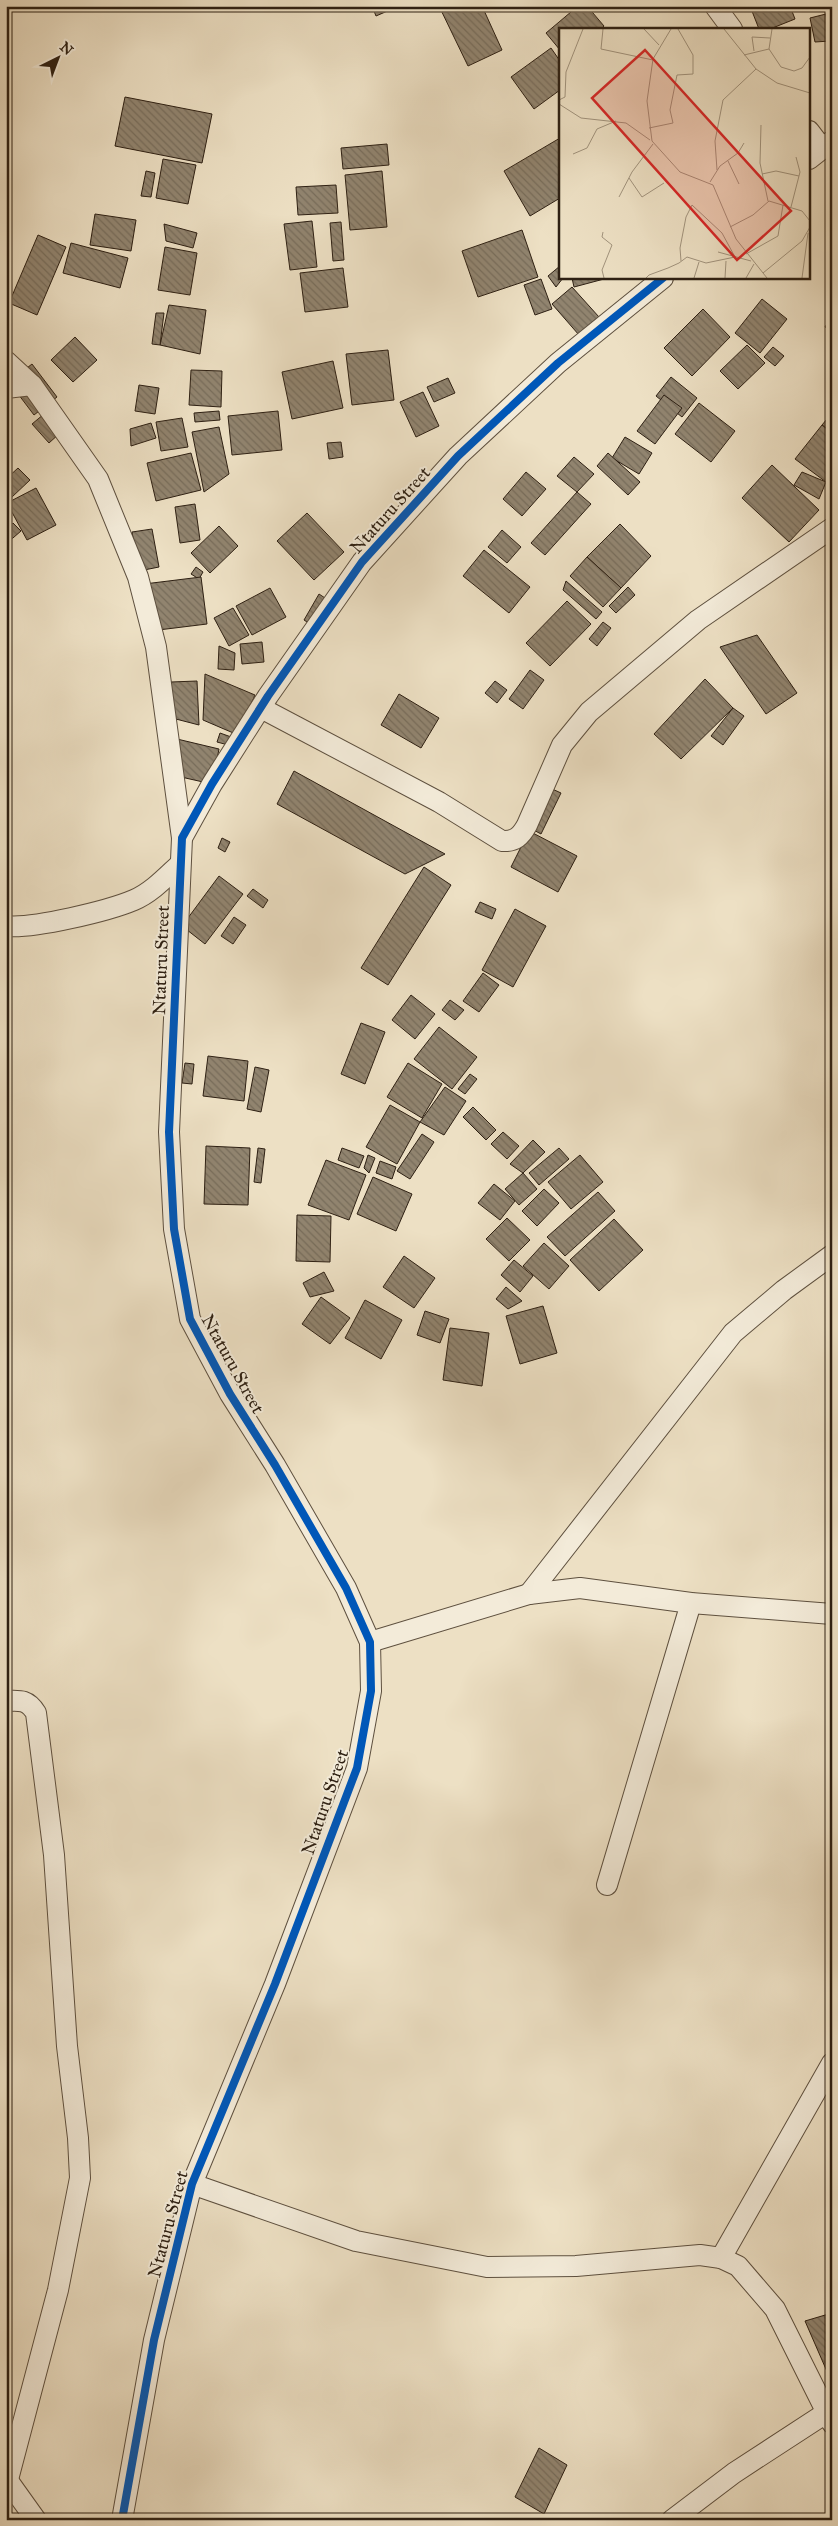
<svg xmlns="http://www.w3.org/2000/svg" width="838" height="2526" viewBox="0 0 838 2526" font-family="'IM FELL Great Primer',serif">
  <defs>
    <pattern id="building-back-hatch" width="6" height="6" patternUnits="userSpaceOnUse" patternTransform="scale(1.25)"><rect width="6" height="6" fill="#91846f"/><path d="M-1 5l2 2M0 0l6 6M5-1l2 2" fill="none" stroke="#776c5a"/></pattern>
  </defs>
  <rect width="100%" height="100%" fill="#ede0c4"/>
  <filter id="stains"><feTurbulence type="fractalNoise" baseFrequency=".004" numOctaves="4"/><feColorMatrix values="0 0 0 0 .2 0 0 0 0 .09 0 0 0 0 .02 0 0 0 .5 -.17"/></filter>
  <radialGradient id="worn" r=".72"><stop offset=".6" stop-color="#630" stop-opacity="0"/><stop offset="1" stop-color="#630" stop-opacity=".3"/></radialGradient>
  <g fill="url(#building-back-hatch)" stroke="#2e2013">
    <polygon points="372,6 399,6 376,16"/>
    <polygon points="439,6 482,6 502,50 468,66"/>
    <polygon points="578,6 587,6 604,26 601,29 560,29 560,50 546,33"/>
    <polygon points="750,6 790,6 795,19 770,29 759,29"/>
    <polygon points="826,14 830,41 815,42 810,18"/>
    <polygon points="551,48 560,61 560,90 534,109 511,77"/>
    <polygon points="125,97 212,114 202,163 115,146"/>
    <polygon points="560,138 560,198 530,216 504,171"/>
    <polygon points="387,144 389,165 343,169 341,148"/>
    <polygon points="163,159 196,165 188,204 156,198"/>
    <polygon points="146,171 155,173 151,197 141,196"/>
    <polygon points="382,171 387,227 350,230 345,175"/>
    <polygon points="336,185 338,213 298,215 296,187"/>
    <polygon points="95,214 136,220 131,251 90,245"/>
    <polygon points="312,221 317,267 290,270 284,224"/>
    <polygon points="341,222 344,260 333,261 330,223"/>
    <polygon points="164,224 197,233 193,248 166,241"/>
    <polygon points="522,230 538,277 478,297 462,251"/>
    <polygon points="38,235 66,247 37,315 9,303"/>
    <polygon points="71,243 128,258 120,288 63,273"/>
    <polygon points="165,247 197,253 190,295 158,290"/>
    <polygon points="560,266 560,278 563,278 556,287 548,276"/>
    <polygon points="343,268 348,307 305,312 300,273"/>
    <polygon points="572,278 603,278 604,279 574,287"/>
    <polygon points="541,279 552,309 535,315 524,285"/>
    <polygon points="572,287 599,317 579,335 552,304"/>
    <polygon points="762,299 787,319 760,353 735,333"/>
    <polygon points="169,305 206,310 200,354 160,345"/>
    <polygon points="703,309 730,337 692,376 664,348"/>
    <polygon points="156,313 164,313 160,345 152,344"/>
    <polygon points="832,316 832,331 825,327"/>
    <polygon points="75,337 97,360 73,382 51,360"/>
    <polygon points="747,345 765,363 738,389 720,371"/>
    <polygon points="773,347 784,356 775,366 764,357"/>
    <polygon points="388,350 394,400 352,405 346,354"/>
    <polygon points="333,361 343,408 292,419 282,372"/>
    <polygon points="32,364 57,397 34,415 9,382"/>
    <polygon points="191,370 222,371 221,407 189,405"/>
    <polygon points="671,377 697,398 682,417 656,396"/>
    <polygon points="448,378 455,393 434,402 427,387"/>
    <polygon points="139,385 159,388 155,414 135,411"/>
    <polygon points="423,392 439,426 416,437 400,402"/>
    <polygon points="664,395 682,408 655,444 637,431"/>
    <polygon points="699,403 735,431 711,462 675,434"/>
    <polygon points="219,411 220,420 195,422 194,413"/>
    <polygon points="278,411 282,450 232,455 228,416"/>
    <polygon points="832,413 832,433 822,425"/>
    <polygon points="44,414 60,433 49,443 32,424"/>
    <polygon points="182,418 188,447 161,451 156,422"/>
    <polygon points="151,423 156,438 131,446 130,429"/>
    <polygon points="822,425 832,433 832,474 826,482 795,459"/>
    <polygon points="219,427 229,474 204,492 192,432"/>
    <polygon points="625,437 652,453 639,474 612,458"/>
    <polygon points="341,442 343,457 329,459 327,443"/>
    <polygon points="191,453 201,490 156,501 147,463"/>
    <polygon points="608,453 640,482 628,495 597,466"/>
    <polygon points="574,457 594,474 577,492 557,476"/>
    <polygon points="772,465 819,510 789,542 742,498"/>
    <polygon points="18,468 30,480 12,497 6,491 6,479"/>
    <polygon points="526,472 546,489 522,516 503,499"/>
    <polygon points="802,472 826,482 819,499 794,485"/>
    <polygon points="36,488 56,525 27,540 7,503"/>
    <polygon points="577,492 591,504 545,555 531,543"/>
    <polygon points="195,504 200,540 180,543 175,507"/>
    <polygon points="307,513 344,552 314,580 277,541"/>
    <polygon points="13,523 21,531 6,544 6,530"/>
    <polygon points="620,524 651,556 621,588 587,557"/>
    <polygon points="219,526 238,546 210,573 191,553"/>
    <polygon points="152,529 159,567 139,571 132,532"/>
    <polygon points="502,530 521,547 507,563 488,547"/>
    <polygon points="484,550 530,587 509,613 463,576"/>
    <polygon points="587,557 621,588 603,607 570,576"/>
    <polygon points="196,567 203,572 199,579 191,574"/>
    <polygon points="201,577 207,624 142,632 136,585"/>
    <polygon points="566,581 602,612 596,619 563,590"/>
    <polygon points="628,587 635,595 616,613 609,606"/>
    <polygon points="270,588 286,617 252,635 236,606"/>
    <polygon points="319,594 328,600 313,626 304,620"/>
    <polygon points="567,601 591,624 550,666 526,643"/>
    <polygon points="233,608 249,635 229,646 214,618"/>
    <polygon points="603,622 611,628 597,646 589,639"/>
    <polygon points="757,635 797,693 766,714 720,647"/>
    <polygon points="262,642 264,662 242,664 240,644"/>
    <polygon points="219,646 235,653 234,670 218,669"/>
    <polygon points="530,670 544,680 523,709 509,699"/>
    <polygon points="205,674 255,695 238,735 203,720"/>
    <polygon points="705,679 733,708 681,759 654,734"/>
    <polygon points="197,681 199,725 172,718 171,682"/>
    <polygon points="495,681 507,690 497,703 485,693"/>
    <polygon points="399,694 439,718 421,748 381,725"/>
    <polygon points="733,708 744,716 723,745 711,736"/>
    <polygon points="220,733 234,738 232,746 217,742"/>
    <polygon points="177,739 219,749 212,784 181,777"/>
    <polygon points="294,771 445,854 405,874 277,804"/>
    <polygon points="550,788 561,793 541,834 530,828"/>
    <polygon points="529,831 577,856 558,892 511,867"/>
    <polygon points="222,838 230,842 225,852 218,848"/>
    <polygon points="424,867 451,885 388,985 361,968"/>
    <polygon points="219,876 243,894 205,944 182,926"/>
    <polygon points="253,889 268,900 263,908 247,896"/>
    <polygon points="480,902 496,909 492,919 475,912"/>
    <polygon points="515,909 546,926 513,987 482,970"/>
    <polygon points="234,917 246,925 233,944 221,936"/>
    <polygon points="483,973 499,985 479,1012 463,1001"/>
    <polygon points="411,995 435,1014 415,1039 392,1020"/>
    <polygon points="450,1000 464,1010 455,1020 442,1010"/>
    <polygon points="361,1023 385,1032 365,1084 341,1074"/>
    <polygon points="439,1027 477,1057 452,1089 414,1059"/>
    <polygon points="208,1056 248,1061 244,1101 203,1096"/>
    <polygon points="185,1063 194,1064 192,1084 182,1083"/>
    <polygon points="408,1063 442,1084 422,1118 387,1097"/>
    <polygon points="255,1067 269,1070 261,1112 247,1109"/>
    <polygon points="470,1074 477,1079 465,1094 458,1089"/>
    <polygon points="445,1087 466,1101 444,1135 420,1122"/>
    <polygon points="390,1105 420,1122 397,1164 366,1147"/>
    <polygon points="473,1107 496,1130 486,1140 463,1117"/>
    <polygon points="503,1132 519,1146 507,1159 491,1144"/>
    <polygon points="422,1134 434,1142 410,1179 397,1171"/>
    <polygon points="533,1140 545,1152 523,1173 510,1164"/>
    <polygon points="206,1146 250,1148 248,1205 204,1204"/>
    <polygon points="258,1148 265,1149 261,1183 254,1182"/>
    <polygon points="342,1148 364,1156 359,1168 338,1160"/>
    <polygon points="559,1148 569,1159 539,1185 529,1173"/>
    <polygon points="368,1155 375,1158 369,1173 364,1168"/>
    <polygon points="580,1155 603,1182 571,1209 548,1182"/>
    <polygon points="326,1160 366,1175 349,1220 308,1205"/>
    <polygon points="380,1161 396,1167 392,1179 376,1173"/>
    <polygon points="523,1173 537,1189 519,1205 505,1189"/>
    <polygon points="373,1177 412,1194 396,1231 357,1214"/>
    <polygon points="494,1184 515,1201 500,1220 478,1203"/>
    <polygon points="544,1189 559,1203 537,1226 522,1211"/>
    <polygon points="598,1192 615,1211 565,1256 547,1237"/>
    <polygon points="297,1215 331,1216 330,1262 296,1261"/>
    <polygon points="507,1218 530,1240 509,1261 486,1239"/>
    <polygon points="614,1219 643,1250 599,1291 570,1260"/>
    <polygon points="544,1243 569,1266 549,1289 523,1266"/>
    <polygon points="404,1256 435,1278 414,1308 383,1287"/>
    <polygon points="514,1260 533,1276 520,1292 501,1275"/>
    <polygon points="324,1272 334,1291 310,1297 303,1283"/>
    <polygon points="506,1287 522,1301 508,1309 496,1299"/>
    <polygon points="321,1297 350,1318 330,1344 302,1324"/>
    <polygon points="365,1300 402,1320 381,1359 345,1338"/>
    <polygon points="543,1306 557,1353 520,1364 506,1316"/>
    <polygon points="425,1311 449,1319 440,1343 417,1335"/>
    <polygon points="450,1328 489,1333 482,1386 443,1380"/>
    <polygon points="832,2313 832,2383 805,2321"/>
    <polygon points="539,2448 567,2465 544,2514 515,2497"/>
  </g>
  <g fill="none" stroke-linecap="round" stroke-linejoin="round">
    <defs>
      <g id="minor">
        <polyline points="715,6 732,29"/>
        <polyline points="809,131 822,148"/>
        <polyline points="809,159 832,141"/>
        <polyline points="6,361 32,385 98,479 138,577 156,647 182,838"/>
        <polyline points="6,388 32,385"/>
        <path d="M261 708 439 802 502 841C515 842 521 836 527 825L562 745 589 712 698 620 832 528"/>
        <path d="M6 926C33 929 108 911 134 900 151 893 166 877 179 865"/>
        <polyline points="529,1594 733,1333 784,1290 832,1255"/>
        <polyline points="370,1642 529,1594 580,1588 691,1603 832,1614"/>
        <path d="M6 1701C21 1700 28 1700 36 1713L54 1855 67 2046 78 2138 80 2178 58 2290 6 2487"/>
        <polyline points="607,1885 691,1603"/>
        <polyline points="192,2184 356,2241 487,2267 576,2266 700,2255 721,2258 738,2266 775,2309 832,2423"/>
        <polyline points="721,2258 832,2063"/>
        <polyline points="6,2478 36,2520"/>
        <polyline points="122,2520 154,2340 192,2184 275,1984 357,1768 371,1691 370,1642 346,1588 275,1465 230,1394 190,1319 174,1229 169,1132 182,838 212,784 268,696 362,562 458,456 558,363 663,278"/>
        <polyline points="672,2520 734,2473 826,2413"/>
      </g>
    </defs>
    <use href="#minor" stroke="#5e503f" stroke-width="22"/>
    <use href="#minor" stroke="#f3ebd9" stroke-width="20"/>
    <defs>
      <polyline id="cycleway" points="122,2520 154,2340 192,2184 275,1984 357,1768 371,1691 370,1642 346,1588 275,1465 230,1394 190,1319 174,1229 169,1132 182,838 212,784 268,696 362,562 458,456 558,363 663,278"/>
    </defs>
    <use href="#cycleway" stroke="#f3ebd9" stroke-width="11"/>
    <use href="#cycleway" stroke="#0057b8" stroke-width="8"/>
  </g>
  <g text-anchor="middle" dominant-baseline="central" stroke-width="4" stroke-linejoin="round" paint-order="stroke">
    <g font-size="18" fill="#2e2013" stroke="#f3ebd9">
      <text transform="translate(390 510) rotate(-48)">Ntaturu Street</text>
      <text transform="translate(161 960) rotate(-88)">Ntaturu Street</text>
      <text transform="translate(233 1364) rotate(61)">Ntaturu Street</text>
      <text transform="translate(325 1802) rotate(-71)">Ntaturu Street</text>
      <text transform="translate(168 2224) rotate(-75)">Ntaturu Street</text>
    </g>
  </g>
  <g transform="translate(559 28)">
    <rect width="251" height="251" fill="#ede0c4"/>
    <path fill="none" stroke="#a1937d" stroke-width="1" d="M44 1 42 21 94 32M85 1 100 17M112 1 94 31 88 73 93 113 121 144 154 157 177 211 208 250M165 1 197 41 218 55 251 65M213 1 210 21 222 39 235 43 243 40 251 29M195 23 193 9 211 10M185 27 210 21M0 72 6 69 7 44 24 1M0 76 22 90 67 95 91 112M202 97 201 135 209 173M90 100 114 95 111 82 118 47 134 46V27L119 1M14 126 28 120 38 101 57 93M169 133 180 156M158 142 156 113 164 72 197 41M203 146 217 143 240 148M70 150 83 169 105 155M151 154 161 138 179 125 185 115M60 169 73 144 94 116M232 179 241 144 237 129M171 199 194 187 210 173 243 183 251 193M44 204 43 209 53 217 43 242 45 250M159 224 192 233M187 226 219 208 224 177M204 245 243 213 251 199M87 250 90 247 109 240 120 235 128 229 147 235 176 229 163 205 133 177 127 189 121 220 122 233M135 250 140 234M166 250 167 233M187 250 195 236M243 250 249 205"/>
    <path fill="#d62828" fill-opacity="0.15" stroke="#d62828" stroke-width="2.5" d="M86 22 232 183 178 232 33 70Z"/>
    <rect width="251" height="251" fill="none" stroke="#2e2013" stroke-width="2.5"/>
  </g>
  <rect width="838" height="2526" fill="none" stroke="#ede0c4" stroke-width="25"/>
  <rect x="8" y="8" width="823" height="2511" fill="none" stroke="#2e2013" stroke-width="2.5"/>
  <rect x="12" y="12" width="813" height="2501" fill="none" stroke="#2e2013"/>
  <g transform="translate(58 58) rotate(42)" stroke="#f3ebd9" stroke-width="4" paint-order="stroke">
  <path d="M0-4L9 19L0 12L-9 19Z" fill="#2e2013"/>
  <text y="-8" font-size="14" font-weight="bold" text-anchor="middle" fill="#2e2013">N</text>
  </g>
  <rect width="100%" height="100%" filter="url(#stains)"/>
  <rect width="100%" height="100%" fill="url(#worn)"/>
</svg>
